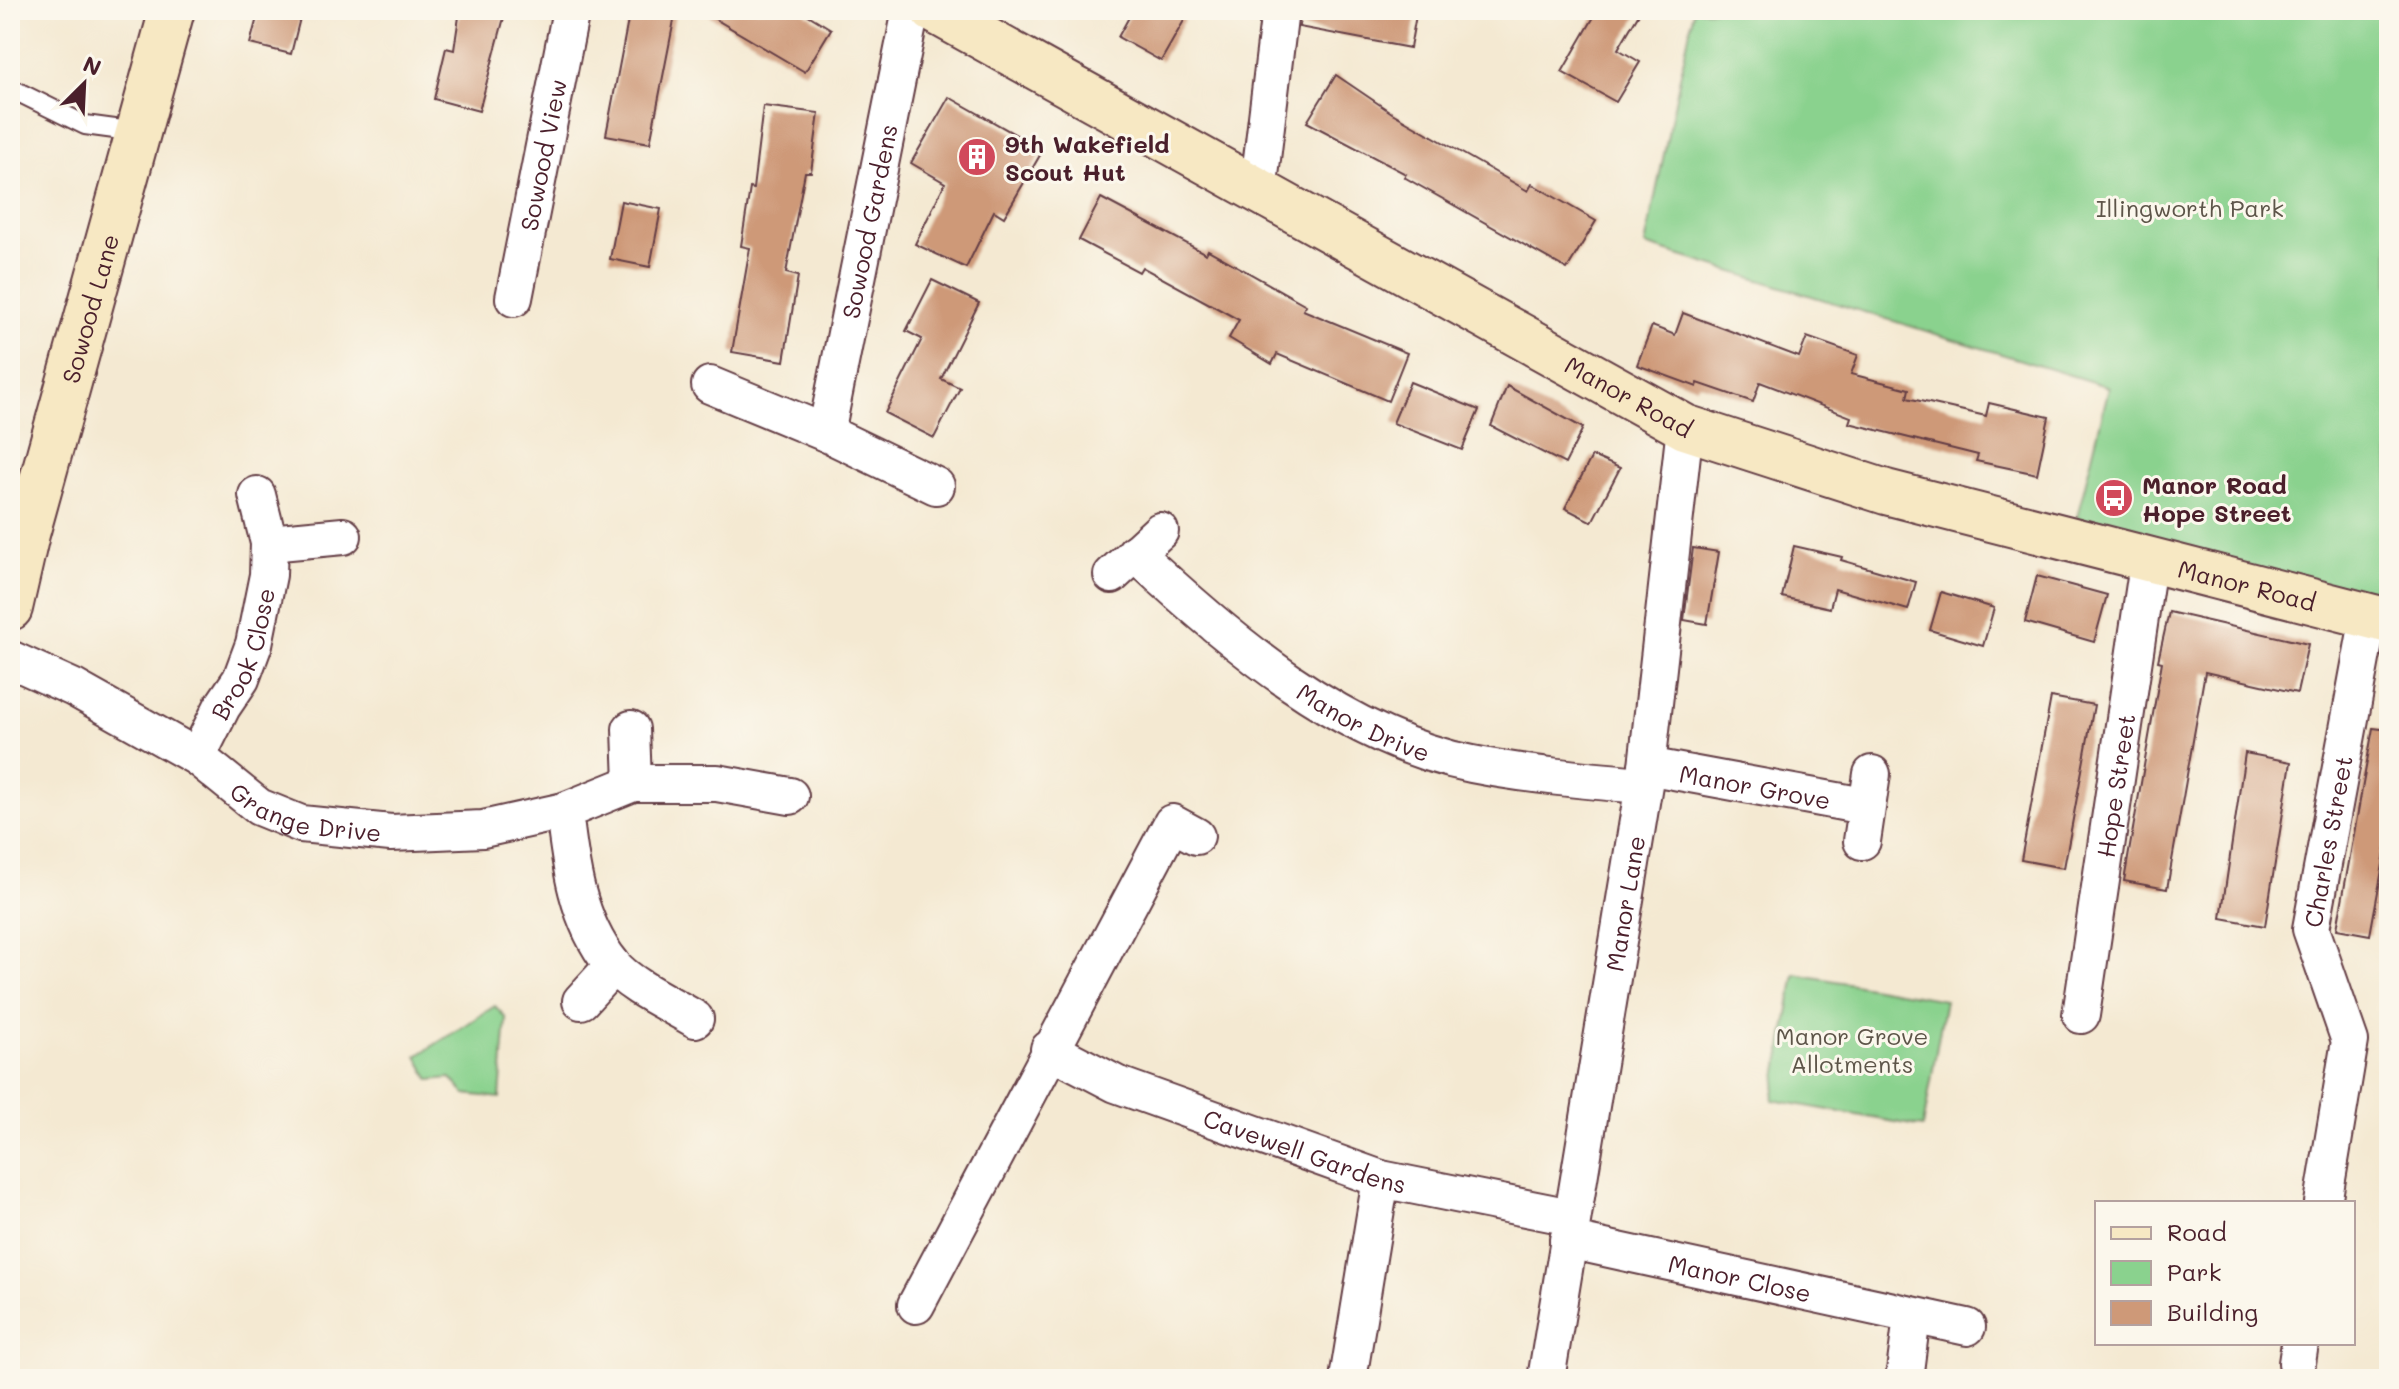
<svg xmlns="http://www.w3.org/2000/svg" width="2399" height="1389" viewBox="0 0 2399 1389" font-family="Mali,sans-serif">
  <rect width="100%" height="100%" fill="#fbf7ec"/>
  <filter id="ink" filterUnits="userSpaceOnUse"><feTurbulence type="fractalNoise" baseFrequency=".0125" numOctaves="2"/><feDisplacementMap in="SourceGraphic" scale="16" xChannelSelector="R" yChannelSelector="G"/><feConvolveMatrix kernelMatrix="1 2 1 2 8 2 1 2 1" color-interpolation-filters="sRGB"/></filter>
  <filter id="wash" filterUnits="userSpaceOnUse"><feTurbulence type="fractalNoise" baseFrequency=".006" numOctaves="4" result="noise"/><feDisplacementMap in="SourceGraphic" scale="32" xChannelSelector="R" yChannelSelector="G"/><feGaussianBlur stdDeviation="1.8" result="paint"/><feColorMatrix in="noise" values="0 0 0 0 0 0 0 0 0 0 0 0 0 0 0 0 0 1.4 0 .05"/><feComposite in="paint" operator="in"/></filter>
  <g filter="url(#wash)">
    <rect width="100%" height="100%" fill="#f4e9d2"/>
    <g fill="#8ad28e" stroke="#6a785c" stroke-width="2">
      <polygon points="1694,10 2389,10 2389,613 2072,538 2109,387 1645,245"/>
      <polygon points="1795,974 1945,1000 1923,1127 1773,1100"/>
      <polygon points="495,1006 506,1018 500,1098 465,1094 451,1078 430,1080 417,1056"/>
    </g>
    <g id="blocks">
      <g fill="#ce9978">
        <polygon points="259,10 302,10 291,54 250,44"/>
        <polygon points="460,10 506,10 479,111 434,99 446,48 454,50"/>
        <polygon points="630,10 676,10 650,143 606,135"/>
        <polygon points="700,10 800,10 831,29 805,72"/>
        <polygon points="1133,10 1190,10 1161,61 1118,37"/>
        <polygon points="1301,10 1417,10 1410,48 1299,27"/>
        <polygon points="1598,10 1641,10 1618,49 1640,62 1616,102 1562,72"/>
        <polygon points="1336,75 1392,113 1528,191 1532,184 1596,221 1567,269 1404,177 1406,174 1307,122"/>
        <polygon points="949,97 1043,150 1004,217 994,211 966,268 915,244 945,183 911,163"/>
        <polygon points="763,106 819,113 811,172 805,172 786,273 798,276 784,361 732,352 750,248 741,246 750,188 753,189"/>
        <polygon points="1101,198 1206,254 1208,250 1306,305 1303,310 1407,353 1388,401 1277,354 1272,364 1229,338 1239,320 1142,267 1139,272 1079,240"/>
        <polygon points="621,201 661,209 650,267 610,259"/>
        <polygon points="932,280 979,303 941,379 960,388 934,438 885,413 922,339 906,331"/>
        <polygon points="1683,313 1799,357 1807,337 1858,355 1851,374 1909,389 1907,398 1986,416 1989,403 2049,417 2037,474 1976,461 1978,455 1849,423 1851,417 1760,382 1753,402 1698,383 1697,387 1637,365 1652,326 1675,335"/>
        <polygon points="1410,382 1479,410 1462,450 1393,423"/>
        <polygon points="1507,386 1583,428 1565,464 1491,426"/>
        <polygon points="1592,456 1620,468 1592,522 1565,508"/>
        <polygon points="1794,546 1842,557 1841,560 1916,582 1908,610 1835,589 1830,608 1782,597"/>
        <polygon points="1693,548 1719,552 1707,624 1684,620"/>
        <polygon points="2037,576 2107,595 2094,642 2025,622"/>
        <polygon points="1941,592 1994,608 1983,646 1930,630"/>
        <polygon points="2169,612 2308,644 2297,693 2205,672 2167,889 2124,881 2162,662 2158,661"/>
        <polygon points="2051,697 2094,705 2064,868 2021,860"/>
        <polygon points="2373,728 2389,730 2389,832 2370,935 2337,929"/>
        <polygon points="2245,753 2291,762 2265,926 2221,918"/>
      </g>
    </g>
  </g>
  <g filter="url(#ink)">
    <use href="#blocks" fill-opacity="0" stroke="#643d44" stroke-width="2"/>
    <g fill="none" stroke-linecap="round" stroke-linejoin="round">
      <defs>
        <polyline id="lane" points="10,88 85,125 137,132"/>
        <g id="street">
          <polyline points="1258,192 1280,10"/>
          <path id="s1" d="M514 298 571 10"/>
          <polyline points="710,385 826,433 936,486"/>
          <path id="s2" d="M826 433 911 10"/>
          <polyline points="269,543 343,536"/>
          <path id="s3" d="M1135 553C1228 640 1343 739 1472 764 1528 775 1585 780 1642 785"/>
          <polyline points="1112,575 1160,531"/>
          <path id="s4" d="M10 659 74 688 197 757 259 807 301 824 391 833 483 829 564 811 633 783H717L790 796"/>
          <polyline points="631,729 633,783"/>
          <path id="s5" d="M197 757 222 707 241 679 254 644 268 575 269 543 257 495"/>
          <path id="s6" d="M1647 766 1864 806"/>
          <path d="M564 811C570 864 577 921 612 964 628 985 672 1005 695 1019"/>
          <polyline points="1862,841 1872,774"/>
          <polyline points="581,1001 613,966"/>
          <path id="s7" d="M2081 1015 2149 557"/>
          <path id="s8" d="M1049 1049 1116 1084 1381 1179 1571 1217"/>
          <path id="s9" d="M2323 1203 2350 1041 2311 929 2369 616"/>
          <path id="s10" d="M1568 1240 1967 1327"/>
          <polyline points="916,1305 1172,823 1196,836"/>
          <polyline points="2297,1363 2300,1343"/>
          <polyline points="1348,1379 1381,1179"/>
          <path id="s11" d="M1546 1379 1647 766 1685 427"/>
          <polyline points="1904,1379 1912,1317"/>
        </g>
        <g id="secondary">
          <path id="s12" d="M933 10 1685 427 1886 492 2389 621"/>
          <path id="s13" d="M10 608 27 534 172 10"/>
        </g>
      </defs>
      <use href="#lane" stroke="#643d44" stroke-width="22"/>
      <use href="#street" stroke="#643d44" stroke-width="40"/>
      <use href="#secondary" stroke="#643d44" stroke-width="48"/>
      <use href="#lane" stroke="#fff" stroke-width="18"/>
      <use href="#street" stroke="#fff" stroke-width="36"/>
      <use href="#secondary" stroke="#f7e8c3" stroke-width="44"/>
    </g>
  </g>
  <defs>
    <symbol id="building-disc" viewBox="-11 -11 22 22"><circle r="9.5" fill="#d1495b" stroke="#fbf7ec"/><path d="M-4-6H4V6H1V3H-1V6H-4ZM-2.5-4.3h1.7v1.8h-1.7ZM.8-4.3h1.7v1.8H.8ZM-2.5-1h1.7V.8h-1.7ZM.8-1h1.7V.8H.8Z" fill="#fff"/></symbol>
    <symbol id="bus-disc" viewBox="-11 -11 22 22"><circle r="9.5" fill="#d1495b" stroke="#fbf7ec"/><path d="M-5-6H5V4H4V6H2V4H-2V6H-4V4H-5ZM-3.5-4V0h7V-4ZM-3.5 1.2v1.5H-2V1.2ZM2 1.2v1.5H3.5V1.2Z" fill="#fff"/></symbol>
  </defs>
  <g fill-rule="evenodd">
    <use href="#building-disc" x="955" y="135" width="44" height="44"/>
    <use href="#bus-disc" x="2092" y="476" width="44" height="44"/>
  </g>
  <g text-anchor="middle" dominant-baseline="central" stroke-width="6" stroke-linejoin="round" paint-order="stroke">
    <g font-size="24" font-weight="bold" fill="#4a1f2b" stroke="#fbf7ec" text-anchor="start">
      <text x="1005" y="143">9th Wakefield<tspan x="1005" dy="28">Scout Hut</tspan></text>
      <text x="2142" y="484">Manor Road<tspan x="2142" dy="28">Hope Street</tspan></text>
    </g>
    <g font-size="24" fill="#4a1f2b" stroke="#fbf7ec">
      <text stroke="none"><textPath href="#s1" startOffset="146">Sowood View</textPath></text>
      <text stroke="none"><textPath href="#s2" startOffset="216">Sowood Gardens</textPath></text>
      <text stroke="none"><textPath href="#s13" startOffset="310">Sowood Lane</textPath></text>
      <text stroke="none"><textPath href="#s12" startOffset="796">Manor Road</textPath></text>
      <text stroke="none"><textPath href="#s12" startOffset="1444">Manor Road</textPath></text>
      <text stroke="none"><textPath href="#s5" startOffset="114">Brook Close</textPath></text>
      <text stroke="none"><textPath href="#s3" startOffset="286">Manor Drive</textPath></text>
      <text stroke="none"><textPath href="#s6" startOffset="110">Manor Grove</textPath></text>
      <text stroke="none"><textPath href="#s7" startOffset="232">Hope Street</textPath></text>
      <text stroke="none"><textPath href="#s4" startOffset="338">Grange Drive</textPath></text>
      <text stroke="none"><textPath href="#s9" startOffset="372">Charles Street</textPath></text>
      <text stroke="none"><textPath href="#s11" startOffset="482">Manor Lane</textPath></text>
      <text stroke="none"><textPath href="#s8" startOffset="276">Cavewell Gardens</textPath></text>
      <text stroke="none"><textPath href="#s10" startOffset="176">Manor Close</textPath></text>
    </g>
    <g font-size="24" fill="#5d5549" stroke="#fbf7ec">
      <text x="2190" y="207">Illingworth Park</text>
      <text x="1852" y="1035">Manor Grove<tspan x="1852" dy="28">Allotments</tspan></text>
    </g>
  </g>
  <rect width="2399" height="1389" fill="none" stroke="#fbf7ec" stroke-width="40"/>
  <rect x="2095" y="1201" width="260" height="144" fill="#fbf7ec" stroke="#b4a19f" stroke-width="2"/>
  <rect x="2111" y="1227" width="40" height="12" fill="#f7e8c3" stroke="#b4a19f" stroke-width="2"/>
  <text x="2167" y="1241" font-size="24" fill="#4a1f2b">Road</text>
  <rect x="2111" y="1261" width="40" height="24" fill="#8ad28e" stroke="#b4a19f" stroke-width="2"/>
  <text x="2167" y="1281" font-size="24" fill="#4a1f2b">Park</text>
  <rect x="2111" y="1301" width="40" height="24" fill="#ce9978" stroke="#b4a19f" stroke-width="2"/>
  <text x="2167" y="1321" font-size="24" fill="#4a1f2b">Building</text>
  <g transform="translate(84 84) rotate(24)" stroke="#fbf7ec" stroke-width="6" paint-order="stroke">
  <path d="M0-6L14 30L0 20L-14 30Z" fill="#4a1f2b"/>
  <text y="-12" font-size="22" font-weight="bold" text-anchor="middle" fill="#4a1f2b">N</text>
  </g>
</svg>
